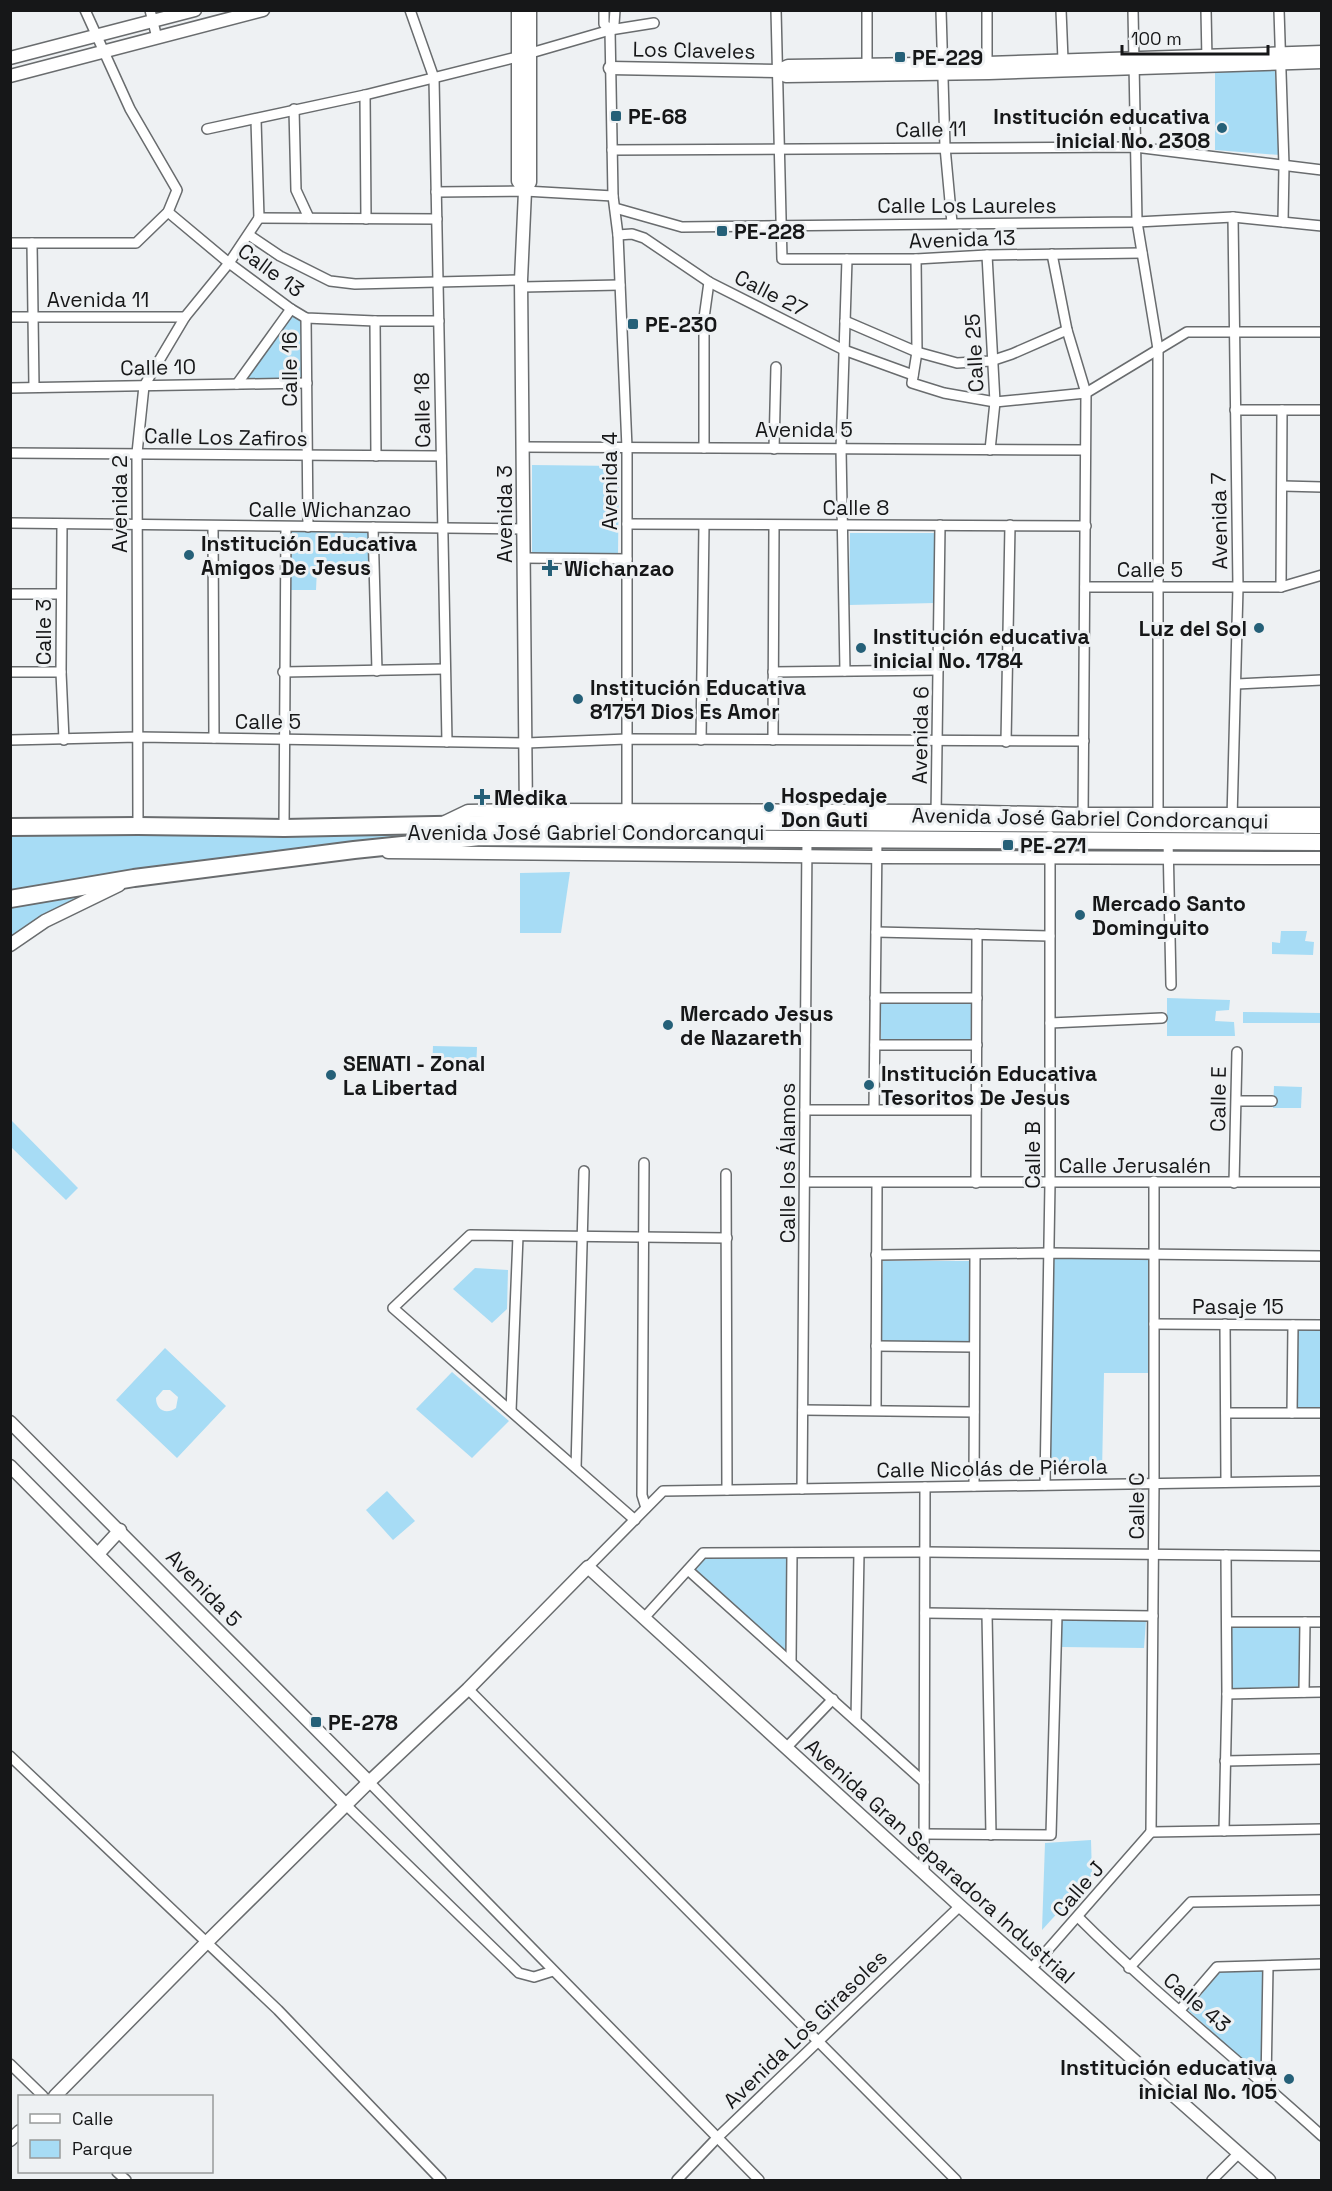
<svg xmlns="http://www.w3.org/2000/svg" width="1332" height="2191" viewBox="0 0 1332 2191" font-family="'Space Grotesk',sans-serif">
  <rect width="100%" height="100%" fill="#eef1f3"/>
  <g fill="#a7dcf5" fill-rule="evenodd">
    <polygon points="1275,66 1280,155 1215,150 1215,67"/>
    <polygon points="291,309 306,318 307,383 237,384"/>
    <polygon points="532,465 619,466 618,555 532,555"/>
    <polygon points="290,531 369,531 368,569 317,569 316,590 289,590"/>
    <polygon points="850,533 934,533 935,603 849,605"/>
    <polygon points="11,834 463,834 11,891"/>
    <polygon points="570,872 561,933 520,933 520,873"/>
    <polygon points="100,889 39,917 11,939 11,904"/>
    <polygon points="1281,931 1307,931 1305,941 1314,942 1313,955 1272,954 1272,942 1280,943"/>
    <polygon points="1167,998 1230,1000 1229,1010 1216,1011 1215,1021 1234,1022 1235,1036 1167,1036"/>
    <polygon points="973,1002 973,1041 881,1041 881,1003"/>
    <polygon points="1243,1012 1321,1013 1321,1023 1243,1023"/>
    <polygon points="433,1046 477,1047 476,1070 432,1070"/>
    <polygon points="1274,1086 1302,1087 1301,1108 1273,1108"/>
    <polygon points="11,1120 78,1188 66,1200 11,1147"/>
    <polygon points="1052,1258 1151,1259 1149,1373 1104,1373 1102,1472 1050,1474"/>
    <polygon points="883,1261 970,1261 971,1343 880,1342"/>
    <polygon points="475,1268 508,1270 507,1309 492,1323 453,1289"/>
    <polygon points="1297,1328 1321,1328 1321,1410 1295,1410"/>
    <path d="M165 1348 226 1406 177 1458 116 1400ZM163 1390H170L178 1397 176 1408C166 1415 156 1410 156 1398Z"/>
    <polygon points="452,1372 509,1421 472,1458 416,1409"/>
    <polygon points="387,1491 415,1521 393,1540 366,1510"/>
    <polygon points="706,1556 787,1556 788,1655 694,1570"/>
    <polygon points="1062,1619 1146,1621 1144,1648 1061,1647"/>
    <polygon points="1232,1627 1302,1627 1301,1688 1231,1690"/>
    <polygon points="1091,1840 1092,1875 1042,1930 1045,1843"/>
    <polygon points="1262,1971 1262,2077 1188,2010 1220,1972"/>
  </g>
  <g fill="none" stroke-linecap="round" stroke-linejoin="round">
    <defs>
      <g id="street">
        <polyline points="150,10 157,38"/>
        <polyline points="410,10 434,78 447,742"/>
        <polyline points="604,10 604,24 610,30"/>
        <polyline points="615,10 614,24 610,30 613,196 618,235 627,448 627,816"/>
        <polyline points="776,10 782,259 916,259 987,255 1142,253"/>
        <polyline points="867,10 867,65"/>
        <polyline points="941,10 945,147 952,223"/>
        <polyline points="987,10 987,63"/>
        <polyline points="1061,10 1063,60"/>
        <polyline points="1133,10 1137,222 1158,349 1158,819"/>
        <polyline points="1206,10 1207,60"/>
        <polyline points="1279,10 1284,166 1283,222"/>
        <polyline points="365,95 366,219"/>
        <polyline points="294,109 296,190 309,218"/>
        <polyline points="256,120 259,218"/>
        <polyline points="207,129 365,95 517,57 610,30 654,23"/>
        <polyline points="612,150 1135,147 1322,170"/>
        <polyline points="436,192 525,191 613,196"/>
        <polyline points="615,208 682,227 1137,222 1233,217 1322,226"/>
        <polyline points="168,212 229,263 291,309 306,318 375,321 439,321"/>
        <polyline points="259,218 437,219"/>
        <polyline points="249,235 280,256 330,281 355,284 521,280"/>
        <polyline points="618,235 632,234 644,238 709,282 804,330 844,350 913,375"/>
        <polyline points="10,243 136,243 168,212 177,190 130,109 85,10"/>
        <polyline points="32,243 34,387"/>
        <polyline points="1052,254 1067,330 1086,393 1083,819"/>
        <polyline points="987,255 995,402 990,450"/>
        <polyline points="916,259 917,352 912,383 944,393 995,402 1086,393 1187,332 1322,332"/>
        <polyline points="522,287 620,285"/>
        <polyline points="10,317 185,317"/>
        <polyline points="306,318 308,527"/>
        <polyline points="375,321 376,456"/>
        <polyline points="845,321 917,352 957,363 991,361 1012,354 1067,330"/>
        <polyline points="237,384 291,309"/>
        <polyline points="10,388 307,383"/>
        <polyline points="1235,410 1322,410"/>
        <polyline points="523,447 1084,450"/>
        <polyline points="704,448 704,318 709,282"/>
        <polyline points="774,449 776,367"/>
        <polyline points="10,453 441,456"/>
        <polyline points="1283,486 1322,487"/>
        <polyline points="10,523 524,529"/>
        <polyline points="62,524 61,672 64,740"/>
        <polyline points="627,524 1086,526"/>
        <polyline points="213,526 214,738"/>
        <polyline points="373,527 377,671"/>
        <polyline points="524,558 627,559"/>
        <polyline points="1085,587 1281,587 1322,575"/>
        <polyline points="1281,587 1282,410"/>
        <polyline points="10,594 61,594"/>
        <polyline points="845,671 841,449 847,259"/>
        <polyline points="10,672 61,672"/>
        <polyline points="283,672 445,669"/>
        <polyline points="773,672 938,670"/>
        <polyline points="1237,684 1322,680"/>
        <polyline points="10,740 138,737 526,743 627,739 1084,741"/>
        <polyline points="701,740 704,525"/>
        <polyline points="773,740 774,526"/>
        <polyline points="1006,742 1010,525"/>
        <polyline points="936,816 940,525"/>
        <polyline points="1232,819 1238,587 1233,217"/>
        <polyline points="138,826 137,453 144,386 185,317 229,263 259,218"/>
        <polyline points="284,828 286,527"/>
        <polyline points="1168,839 1171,985"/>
        <polyline points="876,932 1050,936"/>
        <polyline points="875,998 977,998"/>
        <polyline points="1050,1023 1162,1018"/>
        <polyline points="875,1045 977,1045"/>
        <polyline points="1237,1101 1272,1101"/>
        <polyline points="874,1109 877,838"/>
        <polyline points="805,1110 976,1110"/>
        <polyline points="644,1163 642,1495 646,1508"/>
        <polyline points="726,1174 727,1490"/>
        <polyline points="805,1182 1322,1182"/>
        <polyline points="976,1183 977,934"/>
        <polyline points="1234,1183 1237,1052"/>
        <polyline points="876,1255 1049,1253 1322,1256"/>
        <polyline points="1154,1324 1322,1325"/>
        <polyline points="1225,1324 1226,1482"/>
        <polyline points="876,1346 974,1347"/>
        <polyline points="803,1410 974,1412"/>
        <polyline points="876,1410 877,1183"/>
        <polyline points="511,1411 518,1236"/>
        <polyline points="1226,1413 1322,1413"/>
        <polyline points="1292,1413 1293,1325"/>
        <polyline points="576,1468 584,1171"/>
        <polyline points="1045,1485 1050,1183 1050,836"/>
        <polyline points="974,1486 975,1255"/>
        <polyline points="802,1489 807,838"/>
        <polyline points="635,1520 393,1308 470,1235 727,1238"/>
        <polyline points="588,1567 663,1491 1322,1481"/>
        <polyline points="688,1570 924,1782"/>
        <polyline points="925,1613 1153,1616"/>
        <polyline points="987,1614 991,1835"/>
        <polyline points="644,1618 703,1553 925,1552 1322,1556"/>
        <polyline points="1227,1622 1322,1622"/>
        <polyline points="791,1662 792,1553"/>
        <polyline points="468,1689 956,2180"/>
        <polyline points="1304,1692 1305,1622"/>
        <polyline points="1227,1694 1322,1692"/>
        <polyline points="856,1720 859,1553"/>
        <polyline points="786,1748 833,1699"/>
        <polyline points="10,1756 278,2010 441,2180"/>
        <polyline points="1225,1761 1322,1759"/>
        <polyline points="369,1782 759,2180"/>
        <polyline points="346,1805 519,1973 534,1977 553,1971"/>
        <polyline points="1224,1831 1227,1694 1226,1555"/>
        <polyline points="1151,1832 1154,1483 1154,1181"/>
        <polyline points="1151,1832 1322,1829"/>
        <polyline points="924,1834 1051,1835 1057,1615"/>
        <polyline points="924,1873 925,1487"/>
        <path d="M1078 1917C1155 1994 1241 2062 1322 2136"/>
        <polyline points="1129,1968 1191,1902 1322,1900"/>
        <polyline points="1031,1969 1151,1832"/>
        <polyline points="1180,2010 1217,1967 1322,1964"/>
        <polyline points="10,2064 43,2096"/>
        <polyline points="1266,2085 1268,1966"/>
        <polyline points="117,2172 126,2180"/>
        <polyline points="677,2180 717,2138 960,1906"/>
        <polyline points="1212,2180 1238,2154"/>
      </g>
      <g id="secondary">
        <polyline points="518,10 518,181 525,191"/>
        <polyline points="10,58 195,10"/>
        <polyline points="610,68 777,71 788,66 987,63 1322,52"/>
        <polyline points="777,71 786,76 989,73 1322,62"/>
        <polyline points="10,76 263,10"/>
        <polyline points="526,818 521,280 525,191 530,182 530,10"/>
        <polyline points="443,823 468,811 526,810 937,811 1083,814 1322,814"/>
        <polyline points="388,852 877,857 1322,858"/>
        <polyline points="10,945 45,921 119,885"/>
        <polyline points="10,1422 369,1782"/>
        <polyline points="10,1466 346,1805"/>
        <polyline points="98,1554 120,1530"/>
        <polyline points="55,2096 206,1943 369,1782 468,1689 588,1567 960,1906 1269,2180"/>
        <polyline points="10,2140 20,2131"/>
      </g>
      <g id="highway">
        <polyline points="10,827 138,826 284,828 627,821 1322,825"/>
        <polyline points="10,899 134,878 354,850 480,837 1322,842"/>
      </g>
    </defs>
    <use href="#street" stroke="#696c6e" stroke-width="12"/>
    <use href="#secondary" stroke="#696c6e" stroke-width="15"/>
    <use href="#highway" stroke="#696c6e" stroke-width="20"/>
    <use href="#street" stroke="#fff" stroke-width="9"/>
    <use href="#secondary" stroke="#fff" stroke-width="12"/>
    <use href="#highway" stroke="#fff" stroke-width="16"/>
  </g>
  <g fill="#256078" stroke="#eef1f3" stroke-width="2">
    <rect x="894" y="51" width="12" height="12" rx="3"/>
    <rect x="610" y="110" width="12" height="12" rx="3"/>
    <circle cx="1222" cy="128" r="6"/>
    <rect x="716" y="225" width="12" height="12" rx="3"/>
    <rect x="627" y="318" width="12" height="12" rx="3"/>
    <circle cx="189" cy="555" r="6"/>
    <path d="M547 559h6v6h6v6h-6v6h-6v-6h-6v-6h6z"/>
    <circle cx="1259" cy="628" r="6"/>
    <circle cx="861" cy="648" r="6"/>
    <circle cx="578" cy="699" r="6"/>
    <path d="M479 788h6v6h6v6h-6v6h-6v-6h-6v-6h6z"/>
    <circle cx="769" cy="807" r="6"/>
    <rect x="1002" y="839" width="12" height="12" rx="3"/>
    <circle cx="1080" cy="915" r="6"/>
    <circle cx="668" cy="1025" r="6"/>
    <circle cx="331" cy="1075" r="6"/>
    <circle cx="869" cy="1085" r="6"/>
    <rect x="310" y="1716" width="12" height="12" rx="3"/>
    <circle cx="1289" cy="2079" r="6"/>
  </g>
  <g text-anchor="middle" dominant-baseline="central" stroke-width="6" stroke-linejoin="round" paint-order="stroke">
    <g font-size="21" fill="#161718" stroke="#eef1f3">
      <text transform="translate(694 50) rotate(1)">Los Claveles</text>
      <text transform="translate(931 129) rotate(-1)">Calle 11</text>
      <text x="967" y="205">Calle Los Laureles</text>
      <text transform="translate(962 239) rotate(-2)">Avenida 13</text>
      <text transform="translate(271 270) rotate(36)">Calle 13</text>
      <text transform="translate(771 293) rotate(27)">Calle 27</text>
      <text x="98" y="299">Avenida 11</text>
      <text transform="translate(974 353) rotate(-93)">Calle 25</text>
      <text transform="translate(158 367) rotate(-1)">Calle 10</text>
      <text transform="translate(289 369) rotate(-90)">Calle 16</text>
      <text transform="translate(422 410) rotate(-91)">Calle 18</text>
      <text x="804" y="429">Avenida 5</text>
      <text transform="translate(226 437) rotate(1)">Calle Los Zafiros</text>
      <text transform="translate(609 481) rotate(-90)">Avenida 4</text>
      <text transform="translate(119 504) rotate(-90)">Avenida 2</text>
      <text x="856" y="507">Calle 8</text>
      <text x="330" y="509">Calle Wichanzao</text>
      <text transform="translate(504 514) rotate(-90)">Avenida 3</text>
      <text transform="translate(1219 521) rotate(-91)">Avenida 7</text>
      <text x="1150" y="569">Calle 5</text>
      <text transform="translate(43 632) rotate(-90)">Calle 3</text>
      <text x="268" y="721">Calle 5</text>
      <text transform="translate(920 735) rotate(-89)">Avenida 6</text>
      <text transform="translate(1090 818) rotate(1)">Avenida José Gabriel Condorcanqui</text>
      <text x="586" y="832">Avenida José Gabriel Condorcanqui</text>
      <text transform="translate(1218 1099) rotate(-89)">Calle E</text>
      <text transform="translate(1032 1155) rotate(-90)">Calle B</text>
      <text transform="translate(787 1163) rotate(-90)">Calle los Álamos</text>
      <text x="1135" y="1165">Calle Jerusalén</text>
      <text x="1238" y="1306">Pasaje 15</text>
      <text transform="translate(992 1468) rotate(-1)">Calle Nicolás de Piérola</text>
      <text transform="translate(1136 1506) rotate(-90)">Calle C</text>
      <text transform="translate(204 1588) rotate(46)">Avenida 5</text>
      <text transform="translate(940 1861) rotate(42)">Avenida Gran Separadora Industrial</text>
      <text transform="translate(1078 1889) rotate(-49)">Calle J</text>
      <text transform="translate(1197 2002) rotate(40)">Calle 43</text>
      <text transform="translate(805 2029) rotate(-44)">Avenida Los Girasoles</text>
    </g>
    <g font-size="21" font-weight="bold" fill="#161718" stroke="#eef1f3" text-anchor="start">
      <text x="912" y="57">PE-229</text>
      <text x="628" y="116">PE-68</text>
      <text x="1210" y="116" text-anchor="end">Institución educativa<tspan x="1210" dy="24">inicial No. 2308</tspan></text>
      <text x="734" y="231">PE-228</text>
      <text x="645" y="324">PE-230</text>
      <text x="201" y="543">Institución Educativa<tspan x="201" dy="24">Amigos De Jesus</tspan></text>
      <text x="564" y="568">Wichanzao</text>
      <text x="1247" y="628" text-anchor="end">Luz del Sol</text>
      <text x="873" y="636">Institución educativa<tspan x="873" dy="24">inicial No. 1784</tspan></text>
      <text x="590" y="687">Institución Educativa<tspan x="590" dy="24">81751 Dios Es Amor</tspan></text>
      <text x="781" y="795">Hospedaje<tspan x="781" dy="24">Don Guti</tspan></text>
      <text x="494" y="797">Medika</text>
      <text x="1020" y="845">PE-271</text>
      <text x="1092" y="903">Mercado Santo<tspan x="1092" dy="24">Dominguito</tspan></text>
      <text x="680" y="1013">Mercado Jesus<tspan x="680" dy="24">de Nazareth</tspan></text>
      <text x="343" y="1063">SENATI - Zonal<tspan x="343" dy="24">La Libertad</tspan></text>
      <text x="881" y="1073">Institución Educativa<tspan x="881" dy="24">Tesoritos De Jesus</tspan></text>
      <text x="328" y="1722">PE-278</text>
      <text x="1277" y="2067" text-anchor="end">Institución educativa<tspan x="1277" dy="24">inicial No. 105</tspan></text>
    </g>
  </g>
  <rect width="1332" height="2191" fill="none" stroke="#161718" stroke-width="24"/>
  <rect x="18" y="2095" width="195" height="78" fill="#eef1f3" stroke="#989a9b" stroke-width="1.5"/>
  <rect x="30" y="2114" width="30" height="9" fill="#ffffff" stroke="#989a9b" stroke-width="1.5"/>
  <text x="72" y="2125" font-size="18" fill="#161718">Calle</text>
  <rect x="30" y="2140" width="30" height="18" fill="#a7dcf5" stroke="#989a9b" stroke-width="1.5"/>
  <text x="72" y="2155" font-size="18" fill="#161718">Parque</text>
  <path d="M1122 45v9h146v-9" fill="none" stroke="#161718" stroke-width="3"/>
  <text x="1131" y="45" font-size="18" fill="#161718" stroke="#eef1f3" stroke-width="4.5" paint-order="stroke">100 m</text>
</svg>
